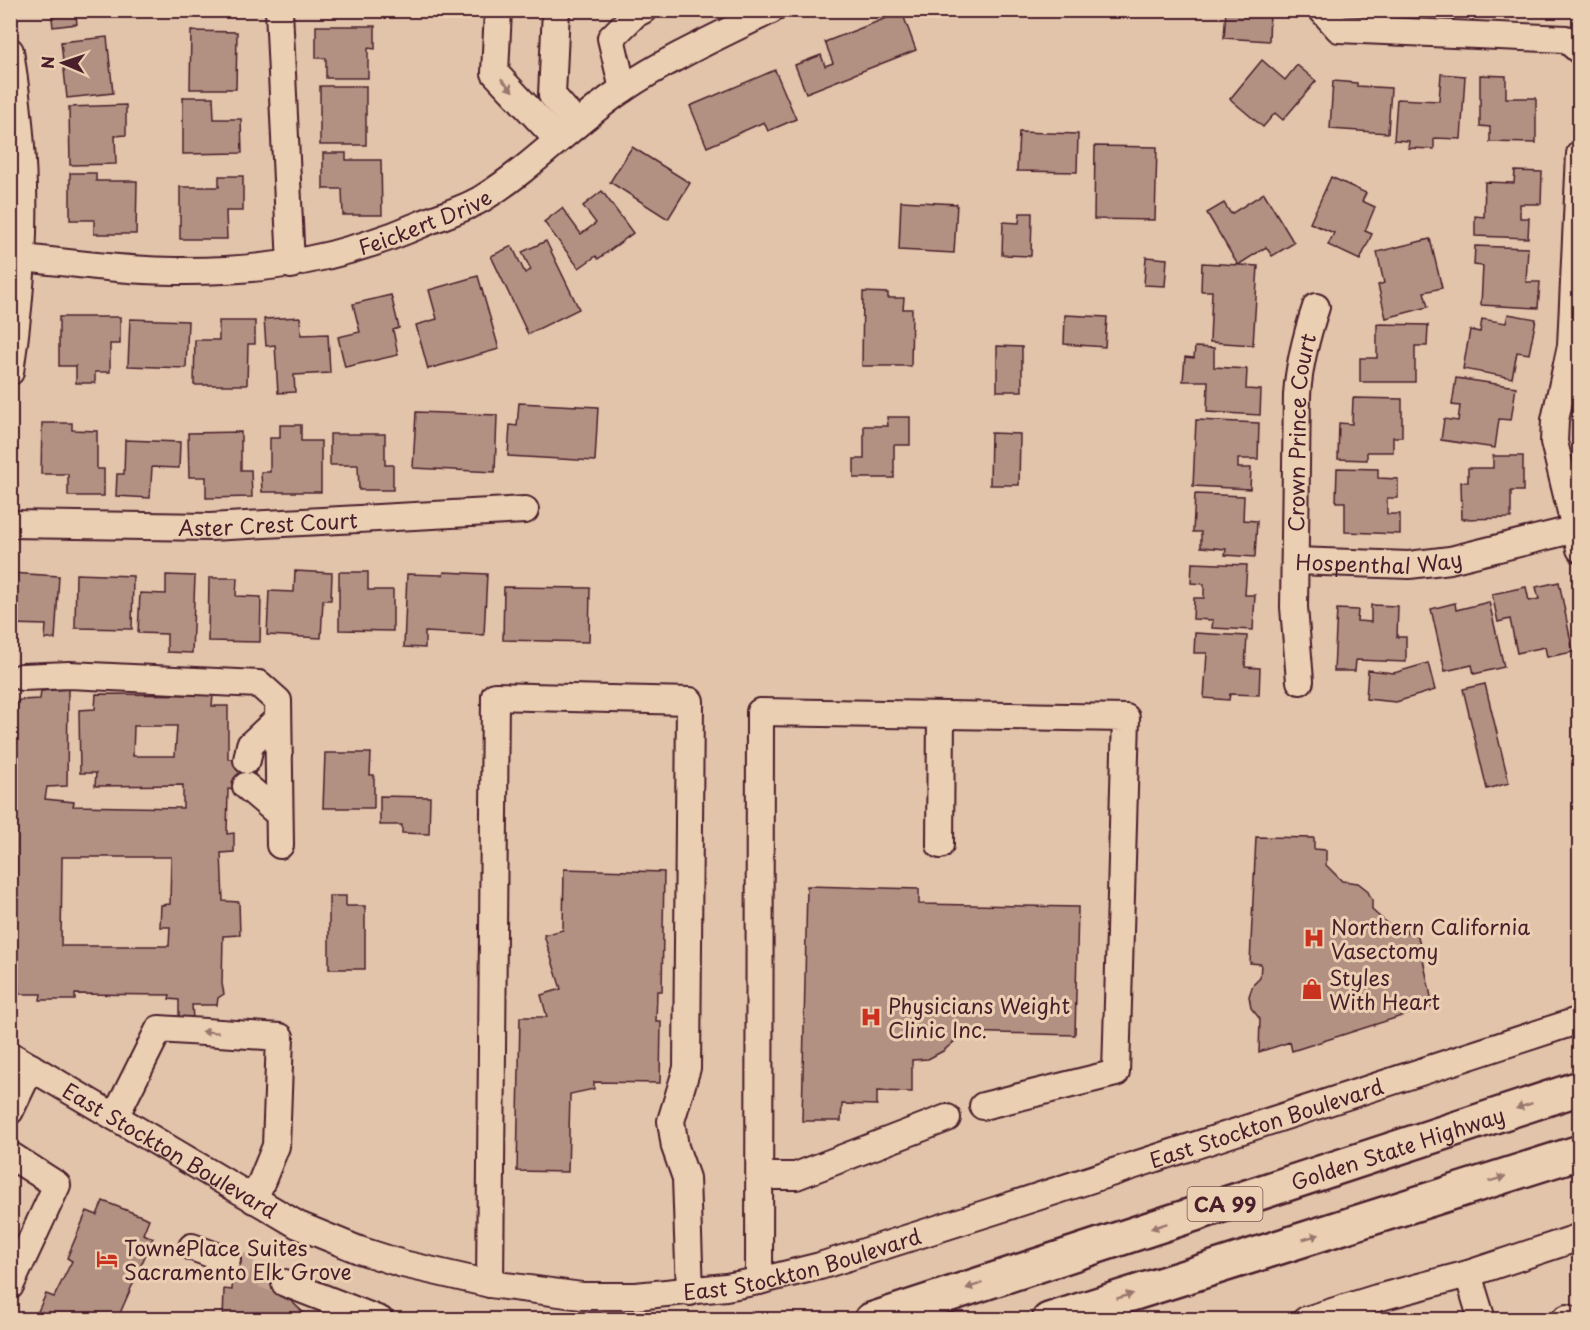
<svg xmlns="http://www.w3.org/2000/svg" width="1590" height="1330" viewBox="0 0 1590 1330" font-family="'Playpen Sans',sans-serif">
  <rect width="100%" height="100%" fill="#e1c4aa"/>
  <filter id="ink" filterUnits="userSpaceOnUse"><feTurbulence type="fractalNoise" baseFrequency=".0167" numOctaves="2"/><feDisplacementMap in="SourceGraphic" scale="12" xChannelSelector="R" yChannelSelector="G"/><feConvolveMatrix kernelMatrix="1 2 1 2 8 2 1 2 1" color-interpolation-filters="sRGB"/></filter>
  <g filter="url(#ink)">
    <g fill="#b29182" stroke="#4a1f2b" stroke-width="1.5" fill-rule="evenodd">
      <polygon points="51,10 112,10 76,16 77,24 53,27"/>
      <rect x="211" y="10" width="25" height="3"/>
      <polygon points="1226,10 1270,10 1269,41 1224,38"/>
      <polygon points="902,12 916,50 806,93 795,65 821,55 825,66 833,63 825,42"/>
      <polygon points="316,26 375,26 375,49 368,48 368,78 326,78 326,58 316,58"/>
      <polygon points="191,31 237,32 236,89 190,89"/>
      <polygon points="107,37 113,93 67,98 61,42"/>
      <polygon points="1262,60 1285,80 1297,65 1316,81 1283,120 1275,113 1263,127 1230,99"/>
      <polygon points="775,70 796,119 768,131 764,122 707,147 690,106"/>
      <polygon points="1441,74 1465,76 1461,139 1434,138 1434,149 1408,148 1409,141 1394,140 1397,99 1439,101"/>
      <polygon points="1480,75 1506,76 1506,98 1536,98 1536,143 1490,142 1490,127 1480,126"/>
      <polygon points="1333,81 1357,83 1357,86 1391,88 1388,133 1330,129"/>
      <rect x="320" y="86" width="46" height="59"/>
      <polygon points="183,97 213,97 214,119 241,119 242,153 183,154"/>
      <polygon points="126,105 126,135 115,136 116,164 70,165 69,107"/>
      <polygon points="1019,132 1078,134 1077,172 1017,171"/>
      <polygon points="1095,146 1157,147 1155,220 1094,219"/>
      <polygon points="632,147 690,183 668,219 610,182"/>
      <polygon points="323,153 346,153 346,160 381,160 382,215 343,215 342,189 323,189"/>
      <polygon points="1515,171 1542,172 1541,204 1520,204 1520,218 1529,218 1528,238 1475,236 1475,216 1484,217 1485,182 1514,183"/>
      <polygon points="70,173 96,173 96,181 137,181 136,234 94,234 94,220 70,220"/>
      <polygon points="219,176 243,176 243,211 226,211 227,239 180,239 180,187 219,187"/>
      <polygon points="1331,177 1366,193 1362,201 1375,207 1365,231 1372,234 1360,260 1328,245 1334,233 1310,223"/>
      <polygon points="602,191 633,233 598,259 596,256 579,268 544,222 562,208 581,234 596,223 583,206"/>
      <polygon points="1264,193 1294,243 1272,256 1266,247 1238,265 1207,213 1224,203 1231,214"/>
      <polygon points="901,201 957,204 954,253 899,250"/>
      <polygon points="1020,213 1032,213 1031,256 1002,255 1003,222 1019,223"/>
      <polygon points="1430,239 1442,288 1424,292 1428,307 1386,318 1378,285 1384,283 1377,252"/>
      <polygon points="546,241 579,309 528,334 491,256 512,246 525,273 531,270 522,252"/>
      <polygon points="1475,246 1528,248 1526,282 1540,282 1538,308 1481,305 1483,266 1474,265"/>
      <polygon points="1146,257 1167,259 1165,286 1144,285"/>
      <polygon points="1202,263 1258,266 1253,345 1210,342 1212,291 1201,291"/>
      <polygon points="478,276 499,349 428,369 416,325 437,319 429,290"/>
      <polygon points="863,292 888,293 888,298 904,298 903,309 912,309 911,366 862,366"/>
      <polygon points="391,295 399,328 393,330 398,355 345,367 338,337 360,332 353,304"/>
      <polygon points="1508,314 1536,319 1529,354 1517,352 1512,378 1463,369 1470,330 1480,332 1482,319 1506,323"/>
      <polygon points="1065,315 1107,317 1105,347 1064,344"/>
      <polygon points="59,317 120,317 120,344 110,344 110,372 95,372 95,383 76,383 76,366 59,366"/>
      <polygon points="300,317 301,335 328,334 330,373 294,375 295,392 278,393 275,345 266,346 264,319"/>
      <polygon points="130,319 188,321 186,368 128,366"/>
      <polygon points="219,321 255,321 255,344 248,344 247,385 194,385 195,340 219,340"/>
      <polygon points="1377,324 1428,325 1427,346 1415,346 1415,382 1360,382 1360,358 1377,358"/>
      <polygon points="997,346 1022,347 1022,391 997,391"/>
      <polygon points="1195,347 1214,348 1214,367 1247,369 1246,389 1261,390 1260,415 1207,412 1208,381 1183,381 1185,357 1194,358"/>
      <polygon points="1456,378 1516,387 1511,420 1499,419 1495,448 1441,440 1444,419 1458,421 1460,406 1452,405"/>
      <polygon points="1353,398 1402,399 1402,437 1393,437 1393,452 1367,452 1367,460 1338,459 1339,423 1352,424"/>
      <polygon points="519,403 598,407 595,461 508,456 510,425 517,426"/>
      <polygon points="416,412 497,415 495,472 413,468"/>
      <polygon points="887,417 910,417 910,445 894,445 894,478 854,478 854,459 864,459 864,426 888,426"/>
      <polygon points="1196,420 1259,423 1258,459 1238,459 1238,468 1251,468 1250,489 1193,486"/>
      <polygon points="42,423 72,423 72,430 97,431 97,469 104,469 104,496 68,496 68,474 41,474"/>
      <polygon points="280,425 301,425 301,441 321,441 321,492 262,492 261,472 270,472 270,438 280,438"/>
      <polygon points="241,432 241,470 251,470 252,497 206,498 206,477 189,477 188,433"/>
      <polygon points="991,433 1020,434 1019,485 990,485"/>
      <polygon points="330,434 385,434 385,465 393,465 393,490 359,490 358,465 330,465"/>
      <polygon points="125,440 180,442 179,468 152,467 150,498 116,496 117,474 124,474"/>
      <polygon points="1493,456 1523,456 1523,491 1511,491 1511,518 1462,519 1461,482 1468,482 1468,468 1493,468"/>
      <polygon points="1337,468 1378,469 1378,478 1398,479 1398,498 1387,498 1387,514 1400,514 1400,534 1345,532 1345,502 1336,502"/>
      <polygon points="1195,494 1244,496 1243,520 1257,521 1255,557 1225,555 1226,549 1201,547 1201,532 1193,532"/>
      <polygon points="1192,563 1247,565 1245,595 1255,595 1253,630 1212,628 1213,620 1193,619 1194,598 1204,598 1204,584 1191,583"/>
      <polygon points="295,571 332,573 331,600 323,600 321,638 267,635 269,591 294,592"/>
      <polygon points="339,572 368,572 368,590 393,590 393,631 339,630"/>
      <polygon points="444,572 487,574 484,635 425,632 425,648 404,647 407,574 443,575"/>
      <polygon points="10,573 59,576 55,639 45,639 46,625 10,624"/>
      <polygon points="76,574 133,576 132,629 75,628"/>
      <polygon points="166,575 195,576 192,653 167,652 167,634 138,633 140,593 166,594"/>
      <polygon points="209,578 237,578 236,596 261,597 260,642 208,641"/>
      <polygon points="1559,582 1573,652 1547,657 1545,647 1517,653 1510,619 1498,622 1492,594 1526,587 1529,601 1539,599 1536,587"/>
      <polygon points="504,587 590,588 589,642 503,640"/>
      <polygon points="1489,602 1504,667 1474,674 1472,665 1445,671 1431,609 1455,603 1456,610"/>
      <polygon points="1371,605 1398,606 1397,637 1406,637 1406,662 1356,660 1355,671 1334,671 1337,609 1358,610 1357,621 1371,622"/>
      <polygon points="1195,633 1247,636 1245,667 1260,668 1259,695 1230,694 1229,700 1204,698 1207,653 1194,653"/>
      <polygon points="1428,663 1435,690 1396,702 1366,699 1368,670 1394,673"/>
      <polygon points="1485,684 1509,783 1487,789 1463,689"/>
      <path d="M68 689 67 786 47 787 45 799 74 802 73 806 183 808V785L95 786 96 773H80L79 710 95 709 96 694 213 695 212 706H228V759H235V767H256L254 781 236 790 228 789 227 834 234 833V852L221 853 223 901 239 902 240 935 223 936 222 984 224 994 218 998 217 1005H192L193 1020H179V1000L169 999 170 995 75 994V1000H40L41 994H19L18 977H12L16 703 20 700 40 699 41 691ZM134 726H177L175 756H133ZM62 857H171L170 904 161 905 160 927H170L169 946H61Z"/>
      <polygon points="325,753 371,753 370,775 374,775 374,808 323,808"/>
      <polygon points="380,796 430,797 429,834 402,833 402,825 380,825"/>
      <polygon points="1256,837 1314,838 1314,849 1326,850 1326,865 1342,881 1358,883 1367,890 1372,900 1372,910 1390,926 1404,923 1407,934 1417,932 1433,1006 1292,1051 1290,1042 1259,1052 1260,1019 1251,1008 1249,996 1253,985 1260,978 1261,964 1250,963"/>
      <polygon points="564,869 664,872 662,991 657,991 656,1021 661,1021 660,1083 594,1082 594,1089 570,1094 568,1172 517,1171 520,1017 547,1017 541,995 561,989 544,935 563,930"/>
      <polygon points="807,886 919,889 919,904 1078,907 1075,1035 962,1032 955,1041 943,1051 928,1059 912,1060 912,1092 877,1091 877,1105 842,1104 841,1121 802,1121"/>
      <polygon points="329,896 346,896 346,906 365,906 365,969 329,969"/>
      <polygon points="103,1201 149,1219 143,1234 153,1238 117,1320 34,1320 46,1294 54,1297 72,1261 67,1258 87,1211 97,1215"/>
      <polygon points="248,1261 305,1314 345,1316 345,1320 223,1320 224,1289 232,1290 233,1271"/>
    </g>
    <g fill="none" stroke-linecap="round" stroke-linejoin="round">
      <polyline stroke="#c3a391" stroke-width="26" stroke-dasharray="26 13" stroke-linecap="butt" points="227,1260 285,1283"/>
      <defs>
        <g id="minor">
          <polyline points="279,10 291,265"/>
          <polyline points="498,10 495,73 558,140"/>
          <polyline points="556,10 552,95 577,124"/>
          <polyline points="1322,10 1339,29 1566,39 1580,51"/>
          <path d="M10 51C17 97 22 142 23 188 25 250 19 311 10 372"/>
          <polyline points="623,89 611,38 635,14 643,10"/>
          <polyline points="1580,154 1571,346 1555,420 1554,442 1580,549"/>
          <path id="s1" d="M22 258C73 263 126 271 176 271 266 272 342 259 424 223 443 215 465 209 483 198 533 167 574 122 623 89 669 58 721 35 771 10"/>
          <path id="s2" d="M10 524 210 527 525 510"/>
          <path id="s3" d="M1295 561 1409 565 1450 560 1580 528"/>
          <polyline points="22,677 69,675 259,684 278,701 280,845"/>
          <path id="s4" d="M1300 681 1294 607 1297 395C1299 364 1306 337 1316 307"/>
          <polyline points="247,760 250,745 278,719"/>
          <polyline points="246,786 279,814"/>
          <polyline points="940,845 941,715"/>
          <path id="s5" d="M10 1055 298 1225 359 1250 403 1264 490 1284 582 1296H636L726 1287 759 1281 820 1266 997 1210 1580 1020"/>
          <polyline points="10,1111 31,1067"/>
          <polyline points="115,1117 159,1029 280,1037 276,1146 254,1200"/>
          <polyline points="10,1155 57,1185 10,1286"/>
          <polyline points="760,1176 796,1176 947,1118"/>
          <polyline points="192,1247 227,1260"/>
          <polyline points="1468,1274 1482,1320"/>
          <polyline points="759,1281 760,712 1126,718 1116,1073 983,1106"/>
          <polyline points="285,1283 380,1320"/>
          <polyline points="490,1284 495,696 690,701 687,1068 671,1121 675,1147 686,1178 690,1292"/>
          <polyline points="1306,1320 1377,1298 1468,1274 1580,1237"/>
          <polyline points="1564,1320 1567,1318"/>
        </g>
        <g id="highway">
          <path id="s6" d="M871 1320 1580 1088"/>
          <polyline points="1049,1320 1580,1152"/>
        </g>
      </defs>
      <use href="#minor" stroke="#4a1f2b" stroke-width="30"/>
      <use href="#highway" stroke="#4a1f2b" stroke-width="38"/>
      <use href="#minor" stroke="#ebcfb2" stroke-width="26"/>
      <use href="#highway" stroke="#ebcfb2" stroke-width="33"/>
    </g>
    <defs><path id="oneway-solid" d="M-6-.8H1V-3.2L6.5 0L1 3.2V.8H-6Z" transform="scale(1.5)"/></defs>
    <g fill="#9a776e">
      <use href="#oneway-solid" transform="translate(507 85) rotate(47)"/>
      <use href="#oneway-solid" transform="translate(210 1032) rotate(-176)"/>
      <use href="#oneway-solid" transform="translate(1524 1106) rotate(162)"/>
      <use href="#oneway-solid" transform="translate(1497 1179) rotate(-17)"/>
      <use href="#oneway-solid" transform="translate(1159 1226) rotate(162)"/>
      <use href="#oneway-solid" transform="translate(1311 1237) rotate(-17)"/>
      <use href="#oneway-solid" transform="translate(974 1286) rotate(162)"/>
      <use href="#oneway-solid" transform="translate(1125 1296) rotate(-17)"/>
    </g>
  </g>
  <defs>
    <symbol id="hospital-bare" viewBox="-9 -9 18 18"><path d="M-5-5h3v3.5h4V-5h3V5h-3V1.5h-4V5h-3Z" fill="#c8321e" stroke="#ebcfb2" stroke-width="2.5" paint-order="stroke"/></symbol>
    <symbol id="shop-bare" viewBox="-9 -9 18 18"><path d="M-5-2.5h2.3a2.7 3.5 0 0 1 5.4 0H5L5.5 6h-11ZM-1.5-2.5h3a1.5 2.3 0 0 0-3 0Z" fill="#c8321e" stroke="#ebcfb2" stroke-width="2.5" paint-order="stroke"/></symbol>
    <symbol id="hotel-bare" viewBox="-9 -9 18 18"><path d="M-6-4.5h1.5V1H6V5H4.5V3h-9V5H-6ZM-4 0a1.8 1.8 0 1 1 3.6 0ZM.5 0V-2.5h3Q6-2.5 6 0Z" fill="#c8321e" stroke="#ebcfb2" stroke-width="2.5" paint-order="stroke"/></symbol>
  </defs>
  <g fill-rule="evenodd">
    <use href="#hospital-bare" x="1299" y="923" width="30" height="30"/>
    <use href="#shop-bare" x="1297" y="974" width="30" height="30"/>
    <use href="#hospital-bare" x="856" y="1002" width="30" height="30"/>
    <use href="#hotel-bare" x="92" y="1244" width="30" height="30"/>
  </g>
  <g text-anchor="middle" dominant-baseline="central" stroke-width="6" stroke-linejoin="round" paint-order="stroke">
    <rect fill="#ebcfb2" stroke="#7a5454" stroke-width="1.5" x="1187.5" y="1187" width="75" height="34" rx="4.5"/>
    <g font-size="20" font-weight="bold" fill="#4a1f2b">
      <text x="1225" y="1204">CA 99</text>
    </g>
    <g font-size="21" fill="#4a1f2b" stroke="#ebcfb2">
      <text stroke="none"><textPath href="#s1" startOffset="410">Feickert Drive</textPath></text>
      <text stroke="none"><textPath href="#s4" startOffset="249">Crown Prince Court</textPath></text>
      <text stroke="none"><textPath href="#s2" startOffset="258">Aster Crest Court</textPath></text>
      <text stroke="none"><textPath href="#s3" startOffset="84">Hospenthal Way</textPath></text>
      <text stroke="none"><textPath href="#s5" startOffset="1338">East Stockton Boulevard</textPath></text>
      <text stroke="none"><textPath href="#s6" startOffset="554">Golden State Highway</textPath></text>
      <text stroke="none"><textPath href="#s5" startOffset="186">East Stockton Boulevard</textPath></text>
      <text stroke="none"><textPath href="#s5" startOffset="852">East Stockton Boulevard</textPath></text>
    </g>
    <g font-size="21" fill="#4a1f2b" stroke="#ebcfb2" text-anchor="start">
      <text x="1331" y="926">Northern California<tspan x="1331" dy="24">Vasectomy</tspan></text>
      <text x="1329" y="977">Styles<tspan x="1329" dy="24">With Heart</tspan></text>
      <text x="888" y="1005">Physicians Weight<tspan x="888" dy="24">Clinic Inc.</tspan></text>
      <text x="124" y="1247">TownePlace Suites<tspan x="124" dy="24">Sacramento Elk Grove</tspan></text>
    </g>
  </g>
  <rect width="1590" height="1330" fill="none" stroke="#ebcfb2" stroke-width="36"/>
  <rect x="18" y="18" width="1554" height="1294" fill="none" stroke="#4a1f2b" stroke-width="2" filter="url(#ink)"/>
  <g transform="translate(63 63) rotate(272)" stroke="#ebcfb2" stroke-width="4.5" paint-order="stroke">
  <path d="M0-4.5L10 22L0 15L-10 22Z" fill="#4a1f2b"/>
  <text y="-9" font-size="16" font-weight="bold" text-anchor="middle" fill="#4a1f2b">N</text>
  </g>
</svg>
